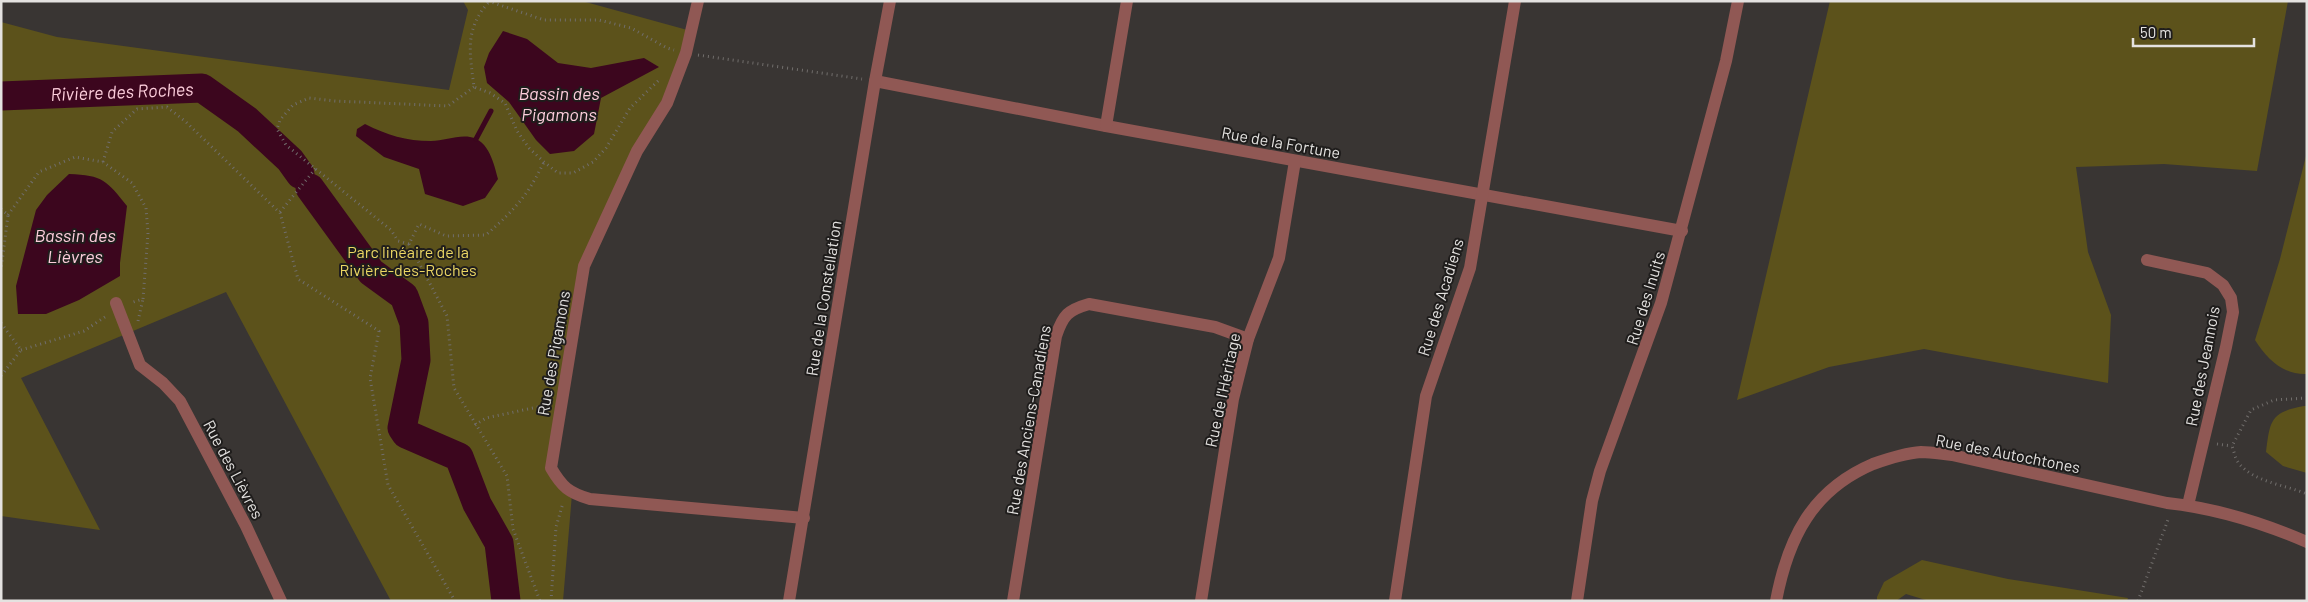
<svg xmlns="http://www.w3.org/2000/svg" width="2308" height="602" viewBox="0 0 2308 602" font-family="Barlow,sans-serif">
  <rect width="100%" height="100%" fill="#393533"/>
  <g fill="#5c521b">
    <polygon points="463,1 582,1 691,31 686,53 584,266 551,468 572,494 563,601 391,601 226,292 21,378 100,530 1,516 1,22 57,37 449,90 468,10"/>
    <polygon points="1830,1 2288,1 2257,171 2164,164 2076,167 2088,252 2111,315 2108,383 1924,349 1829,367 1737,400"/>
    <path d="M2307 152V374C2283 375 2267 359 2255 340L2280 259Z"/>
    <path d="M2304 406H2307V473L2283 466 2266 452C2270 421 2270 412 2304 406Z"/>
    <polygon points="1922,560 2008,579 2128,598 2127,601 1929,601 1906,594 1896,601 1877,601 1877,597 1884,582"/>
  </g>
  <g fill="#3c061e">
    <polygon points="503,31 527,39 558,63 591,68 644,58 659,67 601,98 594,134 574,151 550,154 536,140 509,102 487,83 484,67 489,53"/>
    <path d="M365 124C387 135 406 141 431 141 444 141 457 135 470 137 489 140 494 164 498 179L485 198 463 206 425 194 419 169 384 157 356 136 357 129Z"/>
    <path d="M69 174C103 175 107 181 127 206L120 263V276L79 300 46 314H18L16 286 36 210 47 195Z"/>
  </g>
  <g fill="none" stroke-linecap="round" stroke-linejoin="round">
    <polyline stroke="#3c061e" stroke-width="5" points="476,139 491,111"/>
    <g stroke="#3c061e" stroke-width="29">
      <path id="s1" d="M1 96 202 88 247 120 290 160 300 174"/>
      <polyline points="310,188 371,272 404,296 414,323 416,360 402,428 406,434 459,457 477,504 499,543 506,601"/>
    </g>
    <g stroke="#716e6c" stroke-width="3" stroke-dasharray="1 4" stroke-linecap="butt">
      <polyline points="488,1 544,20 599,20 631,28 667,48 674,50"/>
      <path d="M488 3C464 30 470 54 474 87L490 93 505 103 517 131 529 148 544 162 558 173H573L593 162 606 148 630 108 660 79"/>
      <polyline points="698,55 862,79"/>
      <path d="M474 87 448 106 335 101 309 98 293 105 280 120 277 129 286 145 391 230 398 241 409 244 419 224 446 236 486 235C514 210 527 197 544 162"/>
      <polyline points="103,162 112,132 137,109 167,107 186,122 280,213 298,279 379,331 370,378 388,485 455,601"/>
      <polyline points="1,209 8,215 1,270"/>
      <polyline points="280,212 316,168"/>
      <polyline points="8,215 39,172 75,157 103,162 132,183 146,208 148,233 143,299 130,303"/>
      <polyline points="409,244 447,316 454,388 507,476 513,529 540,601"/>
      <polyline points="138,321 143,299"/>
      <polyline points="1,323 21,350 1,376"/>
      <polyline points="21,350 84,331 108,315"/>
      <path d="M2307 398 2274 400 2251 410 2232 446C2234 451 2235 458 2238 462 2252 482 2286 485 2307 494"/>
      <polyline points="475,425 486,418 547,405"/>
      <polyline points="2217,444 2232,446"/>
      <polyline points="551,601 556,527 563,503"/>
      <polyline points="2138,601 2169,517"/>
    </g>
    <g stroke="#905854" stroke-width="12">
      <path d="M698 1 686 53 667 103 637 151 584 266 551 468C562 487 569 493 590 499L804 518"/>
      <polyline points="875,81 1106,126 1682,231"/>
      <polyline points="1106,126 1127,1"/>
      <polyline points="2147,260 2207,273 2223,285 2231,298 2233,312 2226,347 2188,505"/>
      <polyline points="116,303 140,365 163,383 180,401 246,526 281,601"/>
      <polyline points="789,601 875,81 890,1"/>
      <path d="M1013 601 1056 336C1063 315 1068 310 1089 304L1215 327 1248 339"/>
      <polyline points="1201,601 1233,399 1248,339 1279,258 1295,161"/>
      <polyline points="1395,601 1426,396 1470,268 1515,1"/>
      <polyline points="1577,601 1592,501 1600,471 1661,303 1726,61 1738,1"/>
      <path d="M1776 601C1788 538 1812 490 1873 464 1887 459 1906 453 1921 452 1931 452 1942 454 1952 455L2167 503C2214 508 2263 523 2307 542"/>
    </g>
  </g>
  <g text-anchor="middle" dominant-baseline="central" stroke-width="4" stroke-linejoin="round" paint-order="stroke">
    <g font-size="16" fill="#e4e2e0" stroke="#1f1d1c">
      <text transform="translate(1281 142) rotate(10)">Rue de la Fortune</text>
      <text transform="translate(1440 297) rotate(-73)">Rue des Acadiens</text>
      <text transform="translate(823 298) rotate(-81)">Rue de la Constellation</text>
      <text transform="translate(1645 298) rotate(-73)">Rue des Inuits</text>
      <text transform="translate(553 353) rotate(-80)">Rue des Pigamons</text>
      <text transform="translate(2202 366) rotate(-79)">Rue des Jeannois</text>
      <text transform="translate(1222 390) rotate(-78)">Rue de l'Héritage</text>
      <text transform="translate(1028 420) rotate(-80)">Rue des Anciens-Canadiens</text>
      <text transform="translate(2008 453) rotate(11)">Rue des Autochtones</text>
      <text transform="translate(234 469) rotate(62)">Rue des Lièvres</text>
    </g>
    <g font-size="16" fill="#ecd764" stroke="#1f1d1c">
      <text x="408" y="251">Parc linéaire de la<tspan x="408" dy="18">Rivière-des-Roches</tspan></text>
    </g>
    <g font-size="18" font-style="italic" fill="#fccddb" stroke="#1f1d1c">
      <text stroke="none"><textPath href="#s1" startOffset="121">Rivière des Roches</textPath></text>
      <text x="559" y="93">Bassin des<tspan x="559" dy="21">Pigamons</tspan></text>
      <text x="75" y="235">Bassin des<tspan x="75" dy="21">Lièvres</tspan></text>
    </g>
  </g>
  <rect width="2308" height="602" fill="none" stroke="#e4e2e0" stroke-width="5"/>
  <path d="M2133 38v8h121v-8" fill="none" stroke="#e4e2e0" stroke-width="2.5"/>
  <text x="2140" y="38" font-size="15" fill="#e4e2e0" stroke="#1f1d1c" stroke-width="4" paint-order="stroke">50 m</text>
</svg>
